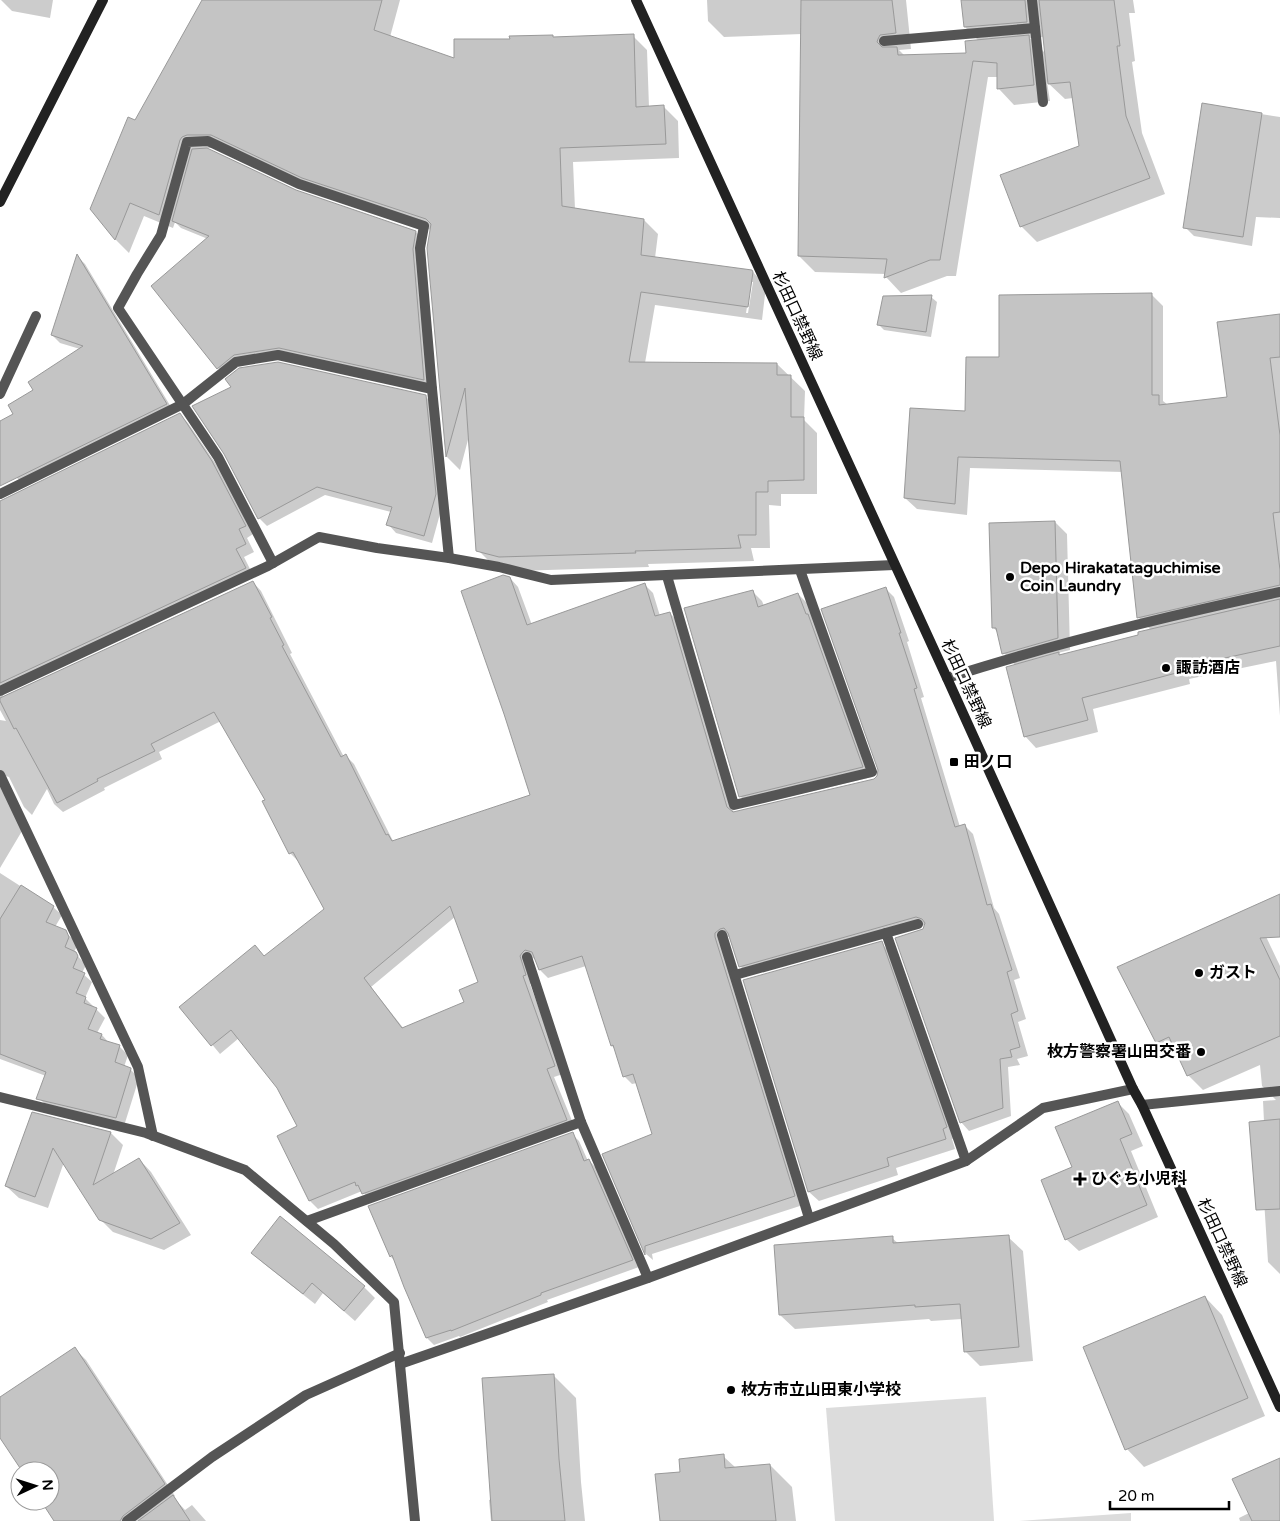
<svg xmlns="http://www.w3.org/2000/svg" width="1280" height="1521" viewBox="0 0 1280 1521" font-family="'Varela Round','Noto Sans JP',sans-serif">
  <rect width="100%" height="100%" fill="#fff"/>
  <g fill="#dcdcdc">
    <polygon points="986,1397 994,1521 835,1521 826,1408"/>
    <polygon points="1131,1513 1131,1521 1019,1521"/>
  </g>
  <g fill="#0003" fill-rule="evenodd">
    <polygon points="1,0 53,0 50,18 12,11"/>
    <path d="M204 0H400L390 37 455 60 511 40 552 36 554 38 633 36 647 50 649 107H664L678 121 679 158 573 162 575 209 644 220 658 234 655 258 752 271 766 286 762 320 655 305 645 363 777 364 805 391 804 420 817 433V494H781V506L769 505 770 548H751L754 561 648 564 649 567 514 571 492 564 478 550 469 436 460 470 447 457 428 248 431 230 317 191 223 148H205L296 191 416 232 423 239 431 387 287 355 242 362 225 375 218 368 208 239 181 228 175 222 173 228 144 216 129 253 116 240 91 209 136 122ZM751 282H753L748 313H746Z"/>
    <path d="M707 0H906L911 49 899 50 905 56 967 54 979 41 965 27 963 0H1133L1135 13H1129L1135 61 1132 62 1142 133 1165 194 1037 242 1021 226 1080 147 1073 98 1065 99 1047 82 1050 101 1014 105 999 89 998 77H988L956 276H947L901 293 886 277V274L815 272 799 256 802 34 724 37 708 21ZM1044 37 1046 54 1030 38Z"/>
    <polygon points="1203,105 1280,117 1280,218 1256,217 1252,246 1194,236 1185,227"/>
    <polygon points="78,257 85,264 174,412 25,486 17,478 0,446 0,438 35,391 80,349 60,343 52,335"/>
    <polygon points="1151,294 1163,306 1163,401 1168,405 1228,399 1280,315 1280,716 1276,661 1189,679 1190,684 1093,709 1098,732 1036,748 1025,736 1016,666 1004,653 998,633 993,627 1055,522 1067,534 1070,650 1058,653 1061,656 1140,635 1151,630 1138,617 1123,472 970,468 967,515 917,509 905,498 967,412 1000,358"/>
    <polygon points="931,297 937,302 931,337 884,330 878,324"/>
    <polygon points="233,387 425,396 433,404 443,503 432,543 396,533 388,524 391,512 325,495 267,526 259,518"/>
    <path d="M180 415 188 423 220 470 253 534 247 538 254 552 244 557 254 577 5 693 0 700 253 582 261 591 292 653 290 654 344 757 346 756 354 764 392 839 394 842 532 796 510 578 518 587 532 625 645 585 653 593 660 616 670 613 678 622 734 813 874 780 878 777 886 589 894 597 909 641 907 642 924 697 921 698 960 827 965 826 973 834 994 908 999 914 1020 978 1014 980 1026 1019 1018 1022 1028 1056 1017 1059 1020 1065 1008 1067 1011 1116 969 1131 961 1122 924 930 925 925 748 974 740 966 731 936 728 937 723 942 803 1205 652 1254 653 1260 646 1254 604 1154 654 1134 637 1083 632 1084 624 1076 616 1050 612 1046 586 966 548 978 540 970 534 958 530 961 533 983 530 984 563 1074 554 1077 575 1128 371 1201 362 1191 318 1209 310 1201 279 1137 299 1127 278 1087 239 1038 220 1054 181 1007 265 957 326 909 298 861 290 853 267 800 221 721 159 752 162 759 104 788 105 790 63 812 54 804 47 789 32 815 24 807 9 777 6 776 22 831 0 868V720L6 721 0 710V529ZM456 916 480 983 465 1003 404 1029 371 987Z"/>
    <polygon points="752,591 762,601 764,606 798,594 808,604 872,777 750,806 740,796"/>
    <polygon points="0,873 53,907 62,915 55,927 65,932 74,940 77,946 74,952 86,965 82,973 92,982 85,998 94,1007 93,1008 96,1009 105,1018 97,1033 102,1035 110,1044 119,1046 128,1055 124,1067 130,1069 139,1078 124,1126 47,1106 38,1097 46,1076 0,1059"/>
    <polygon points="1261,926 1280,966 1280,1274 1268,1262 1263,1184 1264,1122 1263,1101 1276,1100 1262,1086 1260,1065 1203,1090 1188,1075 1178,1054 1171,1057 1157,1043"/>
    <polygon points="881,943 891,953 956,1137 952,1139 955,1149 896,1168 898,1175 819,1201 809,1192"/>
    <polygon points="1117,1102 1129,1114 1143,1146 1131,1151 1158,1217 1079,1251 1066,1239 1074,1168"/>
    <polygon points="29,1123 111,1133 123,1145 113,1175 139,1159 151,1172 191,1235 164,1250 113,1232 100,1219 64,1162 48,1208 19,1198 6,1186"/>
    <polygon points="572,1134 579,1141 588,1161 589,1160 596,1168 639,1267 547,1300 548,1302 460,1337 459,1336 434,1345 427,1338 405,1287 395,1261 391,1257 369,1207"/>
    <polygon points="280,1218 364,1287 375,1298 355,1321 323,1293 315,1304 263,1263 253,1253"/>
    <polygon points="1008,1237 1023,1251 1033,1361 980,1366 965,1351 962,1319 931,1321 929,1319 795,1329 780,1315 892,1238 899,1244"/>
    <polygon points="1205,1297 1222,1315 1265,1416 1144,1467 1127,1449"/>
    <polygon points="75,1349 86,1360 175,1496 173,1497 185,1510 192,1505 206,1521 56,1521 43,1501 50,1501 50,1471 23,1471 0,1436 0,1399"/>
    <polygon points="553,1375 576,1398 581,1482 585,1521 491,1521 489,1500 492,1499"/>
    <polygon points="723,1456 736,1468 770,1465 792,1487 796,1521 661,1521 682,1473"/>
    <polygon points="1280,1463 1280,1521 1240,1521 1239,1518 1249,1513"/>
  </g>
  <g fill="#c4c4c4" stroke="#999" fill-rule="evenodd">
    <polygon points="202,0 382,0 374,30 454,58 454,39 510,39 509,36 553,35 553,37 634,34 636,107 664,105 666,144 560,148 562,206 644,219 641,255 752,270 753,272 748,307 641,292 629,362 777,363 777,375 791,375 791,417 804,417 804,480 768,481 768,492 756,492 756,535 738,535 741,548 635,551 636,553 499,557 476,551 465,388 446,457 427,248 431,224 426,219 302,178 211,135 187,135 182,137 180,140 159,215 130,203 115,240 90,209 128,117 135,120"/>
    <polygon points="801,0 892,0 896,33 880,35 878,39 877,42 882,47 897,47 898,55 966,53 965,41 1029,35 1034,85 997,89 997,63 973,61 940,260 930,260 884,278 887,259 798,256"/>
    <polygon points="961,0 1025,0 1027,22 964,27"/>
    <polygon points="1039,0 1114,0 1120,46 1117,46 1126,116 1150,178 1020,227 1000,175 1079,146 1070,82 1048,84"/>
    <polygon points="1202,103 1262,113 1243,237 1183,228"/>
    <polygon points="207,148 296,190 416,231 413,249 424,380 279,348 234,355 217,369 151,286 209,236 172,221 192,149"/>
    <polygon points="77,254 167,404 0,486 0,421 13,414 8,405 33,390 28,382 83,346 51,335"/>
    <polygon points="1152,293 1152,395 1159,395 1159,405 1227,397 1217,322 1280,314 1280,357 1270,358 1280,435 1280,512 1273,513 1280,570 1280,585 1137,618 1120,461 958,457 955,504 904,498 910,408 965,411 966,357 999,357 999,295"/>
    <polygon points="932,295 926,332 877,325 883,296"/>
    <polygon points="278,362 426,395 436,494 424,536 386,525 392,507 317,487 258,519 224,454 192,406 231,387 225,379 239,368"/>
    <polygon points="180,413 212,461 246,526 239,529 246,544 236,549 246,568 0,683 0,501"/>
    <polygon points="1055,521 1058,638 1002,654 996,628 992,628 989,523"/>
    <path d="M503 575 510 577 527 625 645 583 655 616 670 612 727 807 733 812 874 779 877 776 878 770 821 609 886 587 901 633H899L917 688 914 689 955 827 965 824 987 905 991 904 1012 970 1007 972 1018 1011 1011 1014 1020 1047 1010 1050 1012 1057 1000 1059 1003 1108 960 1123 895 938 923 929 925 923 922 919 916 917 739 967 728 933 724 928 720 929 715 933V937L795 1196 645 1246V1255L602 1154 652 1134 633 1074 623 1077 613 1045 611 1046 582 956 539 970 532 952 525 950 522 953 520 956 526 975 523 976 555 1066 547 1069 567 1120 362 1194 358 1185 356 1186 355 1182 309 1201 277 1136 297 1126 277 1088 231 1030 211 1046 179 1007 255 945 264 956 324 909 293 852 289 854 262 801 265 800 214 712 151 744 155 751 97 779 98 781 57 803 16 728 14 729 0 701V698L253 581 272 617 270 618 284 645 282 646 341 757 346 754 386 835 388 834 392 841 530 795 504 714 461 591ZM450 906 478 982 459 990 464 1002 402 1028 364 978Z"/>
    <polygon points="753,590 758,607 798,593 806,614 808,614 863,767 739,797 684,608"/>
    <polygon points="1280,599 1280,646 1179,668 1180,672 1082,698 1088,720 1024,737 1006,667 1059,652 1059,655 1138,635 1138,632"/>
    <polygon points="21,885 54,906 46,922 66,930 69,937 65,947 76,952 78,956 73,968 85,973 76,993 86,997 84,1003 97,1008 88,1029 102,1034 100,1039 120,1045 115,1062 131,1068 131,1069 116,1118 36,1099 46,1072 0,1054 0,919"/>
    <polygon points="1280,894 1280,937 1260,938 1280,980 1280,1036 1187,1076 1169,1037 1156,1043 1117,967"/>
    <polygon points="882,941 947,1127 943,1129 946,1139 887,1158 889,1166 808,1192 743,980"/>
    <polygon points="1118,1101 1132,1134 1120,1139 1147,1205 1065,1240 1041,1180 1072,1167 1055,1127"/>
    <polygon points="32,1112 111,1132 93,1185 139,1158 180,1223 151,1239 99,1220 53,1148 35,1197 5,1186"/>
    <polygon points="1280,1119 1280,1209 1256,1210 1249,1122"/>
    <polygon points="573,1132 584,1161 589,1159 633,1260 541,1293 541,1295 451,1331 451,1330 426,1338 404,1287 392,1255 390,1257 368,1206"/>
    <polygon points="280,1216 365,1286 344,1311 312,1283 303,1294 251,1253"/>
    <polygon points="1009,1235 1019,1347 964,1352 960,1304 915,1307 915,1305 779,1315 774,1245 893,1236 893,1243"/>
    <polygon points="1205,1296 1248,1398 1125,1450 1083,1347"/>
    <polygon points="75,1347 165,1484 123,1516 120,1521 54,1521 41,1501 50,1501 50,1471 22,1471 0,1438 0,1397"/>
    <polygon points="554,1374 559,1459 565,1521 492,1521 482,1378"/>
    <polygon points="724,1454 725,1468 770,1464 776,1521 660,1521 655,1474 680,1472 679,1459"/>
    <polygon points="1280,1458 1280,1521 1252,1521 1232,1479"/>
    <polygon points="173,1495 190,1521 138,1521"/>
  </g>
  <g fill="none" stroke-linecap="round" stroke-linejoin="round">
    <g stroke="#555" stroke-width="10">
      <polyline points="1032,0 1043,102"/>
      <polyline points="884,41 1035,28"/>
      <polyline points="0,394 36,316"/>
      <polyline points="0,494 183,404 236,362 278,355 432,389"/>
      <polyline points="273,563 218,457 118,308 137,274 161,235 187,142 208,141 299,184 424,226 420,248 432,389 449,558"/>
      <polyline points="667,576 734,805 872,772 800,570"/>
      <path d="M947 678C1056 643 1168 616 1280 592"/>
      <polyline points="0,691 268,566 319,537 377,548 449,558 499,567 551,580 894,565"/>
      <polyline points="0,775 138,1067 153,1136"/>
      <polyline points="886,933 966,1161"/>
      <polyline points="722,935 809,1218"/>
      <polyline points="527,957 581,1122 648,1278"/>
      <polyline points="735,975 918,924"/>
      <polyline points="0,1097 146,1133 245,1170 334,1244 394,1302 415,1521"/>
      <polyline points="1142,1105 1280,1091"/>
      <polyline points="307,1221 581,1122"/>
      <polyline points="400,1364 648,1278 966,1161 1043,1108 1133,1089"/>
      <polyline points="127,1521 212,1457 306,1395 400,1353"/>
    </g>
    <g stroke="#222" stroke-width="10">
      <polyline points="636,0 947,678 1133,1089 1142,1105 1280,1407"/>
      <polyline points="0,202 103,0"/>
    </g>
  </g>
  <g fill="#000" stroke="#fff" stroke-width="2">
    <circle cx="1010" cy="577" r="5"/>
    <circle cx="1166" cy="668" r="5"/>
    <rect x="949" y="757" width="10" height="10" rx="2.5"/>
    <circle cx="1199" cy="973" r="5"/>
    <circle cx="1201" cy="1052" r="5"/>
    <path d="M1077.5 1171.5h5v5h5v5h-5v5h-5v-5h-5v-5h5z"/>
    <circle cx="731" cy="1390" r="5"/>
  </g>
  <g text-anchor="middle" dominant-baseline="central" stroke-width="5" stroke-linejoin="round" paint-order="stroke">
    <g font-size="16" fill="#000" stroke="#fff">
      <text transform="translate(797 316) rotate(65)">杉田口禁野線</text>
      <text transform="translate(966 684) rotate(65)">杉田口禁野線</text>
      <text transform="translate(1222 1243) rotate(65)">杉田口禁野線</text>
    </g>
    <g font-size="16" font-weight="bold" fill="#000" stroke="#fff" text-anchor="start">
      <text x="1020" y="568">Depo Hirakatataguchimise<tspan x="1020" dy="18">Coin Laundry</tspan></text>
      <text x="1176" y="668">諏訪酒店</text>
      <text x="964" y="762">田ノ口</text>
      <text x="1209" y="973">ガスト</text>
      <text x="1191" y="1052" text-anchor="end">枚方警察署山田交番</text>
      <text x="1091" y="1179">ひぐち小児科</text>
      <text x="741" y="1390">枚方市立山田東小学校</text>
    </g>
  </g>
  <g transform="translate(35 1486) rotate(86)"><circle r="24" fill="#ffffff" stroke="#999999"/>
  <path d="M0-4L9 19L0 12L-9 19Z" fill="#000000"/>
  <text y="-8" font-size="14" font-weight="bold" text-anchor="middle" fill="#000000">N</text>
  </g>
  <path d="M1110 1501v8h119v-8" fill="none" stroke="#000000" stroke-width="2.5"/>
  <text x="1118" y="1501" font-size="15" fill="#000000" stroke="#ffffff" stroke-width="4" paint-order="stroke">20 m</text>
</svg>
